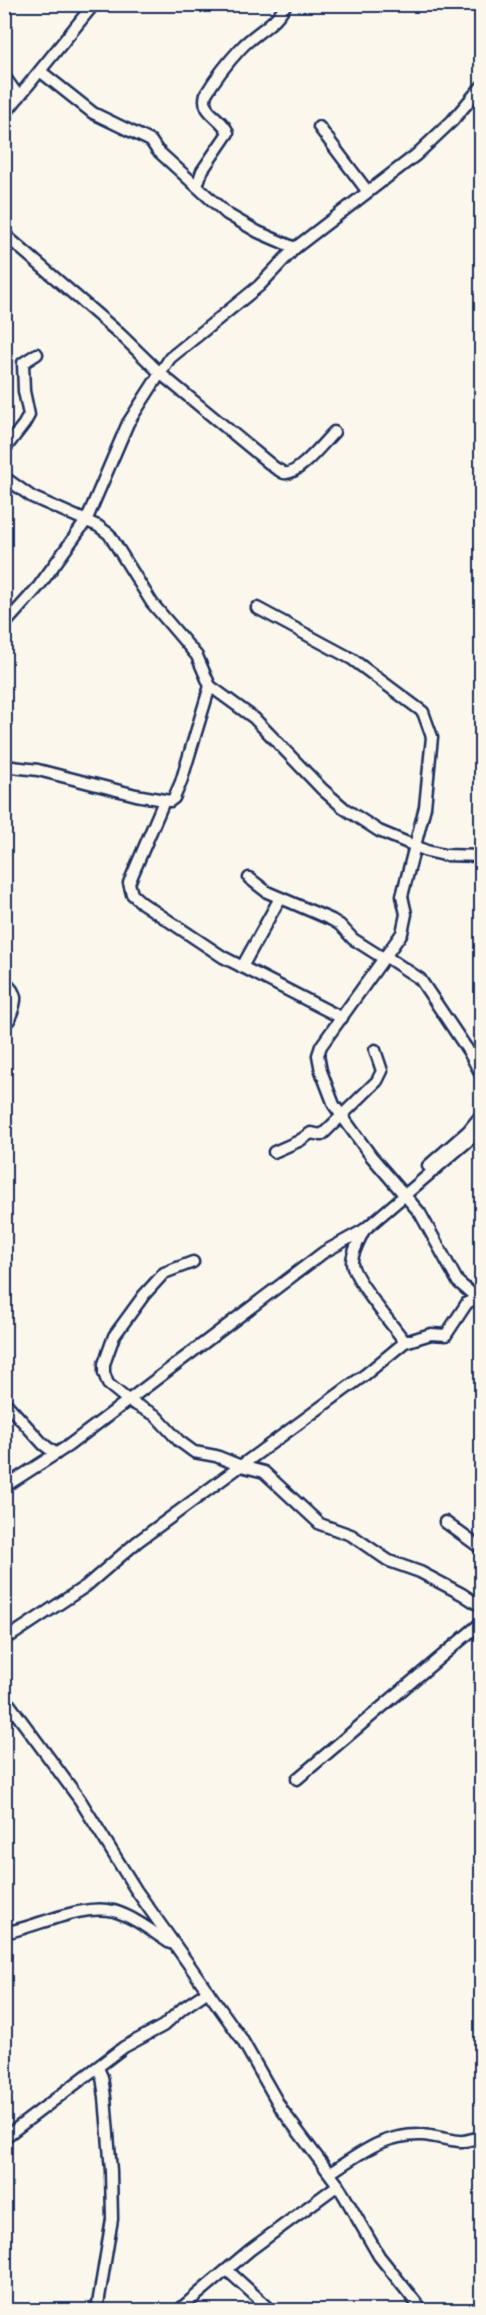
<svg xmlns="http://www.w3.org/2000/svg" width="486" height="2315" viewBox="0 0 486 2315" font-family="'Balsamiq Sans',sans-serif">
  <rect width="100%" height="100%" fill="#fbf7ec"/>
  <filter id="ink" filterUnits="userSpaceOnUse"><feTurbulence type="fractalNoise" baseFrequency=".0167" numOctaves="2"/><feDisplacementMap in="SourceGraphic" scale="12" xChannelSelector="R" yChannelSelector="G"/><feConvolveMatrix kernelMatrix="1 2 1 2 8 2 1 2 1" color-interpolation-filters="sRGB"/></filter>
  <g filter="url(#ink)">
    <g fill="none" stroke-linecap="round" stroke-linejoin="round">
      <defs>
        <g id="minor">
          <polyline points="40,71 93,113 151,141 157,150 227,214 258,232 295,248"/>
          <polyline points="4,76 19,97"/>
          <polyline points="4,115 94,4"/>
          <polyline points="319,127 368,192"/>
          <path d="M197 186 202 171 228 133C223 117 200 114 206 94 215 79 229 61 241 48 256 32 276 24 286 4"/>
          <path d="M4 234 121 335 161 374 275 468C278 469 281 472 284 473 298 476 324 442 334 432"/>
          <polyline points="4,450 24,424 29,415 24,391 23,363 37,354"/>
          <polyline points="4,477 32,497 98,526 109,534 152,603 197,656 210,686 254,718 322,789 345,809 379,831 427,851 444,855 482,856"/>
          <polyline points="257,608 352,659 423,712 432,737 425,807 402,896 406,914 402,933 321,1046 318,1055 321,1071 334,1105 371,1156 420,1213 458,1282 477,1298"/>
          <polyline points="4,625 39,586 86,521 128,423 170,358 259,286 295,248 416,155 452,121 482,86"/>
          <polyline points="4,766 38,770 136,795 170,801 174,798 181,782 210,686"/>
          <polyline points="164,801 129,883 132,894 142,903 223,957 342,1018"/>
          <polyline points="249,878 267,892 332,920 340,925 353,939 383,958"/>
          <polyline points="385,956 420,979 469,1052 482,1076"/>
          <polyline points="242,967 280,898"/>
          <path d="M4 982C21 995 15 1003 9 1020"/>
          <polyline points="274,1152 299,1141 311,1133 321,1135 324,1133 377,1081 382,1071 375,1050"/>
          <polyline points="428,1166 468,1131 482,1114"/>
          <path d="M364 1230C360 1239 353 1250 352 1261 350 1275 394 1327 405 1342"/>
          <polyline points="193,1262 164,1273 144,1295 114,1336 104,1364 104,1373 108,1384 129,1401 155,1415 179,1441 194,1452 216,1456 241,1466 264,1472 320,1524 351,1535 389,1561 420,1572 462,1594 482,1607"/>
          <polyline points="4,1401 43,1444 56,1454"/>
          <polyline points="4,1487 68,1446 324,1252 364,1230 482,1129"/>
          <polyline points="445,1522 482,1549"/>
          <polyline points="4,1637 12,1635 86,1586 137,1542 366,1374 405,1342 431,1334 446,1335 467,1303 477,1298 481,1299"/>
          <polyline points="4,1697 80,1800 136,1890 241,2038 282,2110 338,2185 379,2256 422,2310"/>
          <polyline points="297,1779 482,1622"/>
          <path d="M4 1933C37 1927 81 1903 114 1911 134 1917 153 1932 170 1943"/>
          <polyline points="4,2138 124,2047 163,2026 183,2008 208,1991"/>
          <path d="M330 2173C361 2153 383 2134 422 2135 435 2136 447 2140 459 2141 466 2142 474 2138 482 2137"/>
          <polyline points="227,2270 271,2310"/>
          <polyline points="97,2310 112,2219 111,2171 105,2097 102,2077 98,2068"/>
          <polyline points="179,2310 250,2250 338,2185"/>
        </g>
      </defs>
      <use href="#minor" stroke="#1b2f5e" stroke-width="15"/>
      <use href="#minor" stroke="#fbf7ec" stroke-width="10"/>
    </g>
  </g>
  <rect width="486" height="2315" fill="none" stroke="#fbf7ec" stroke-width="24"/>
  <rect x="12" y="12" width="462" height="2291" fill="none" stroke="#1b2f5e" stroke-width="2" filter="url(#ink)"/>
</svg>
